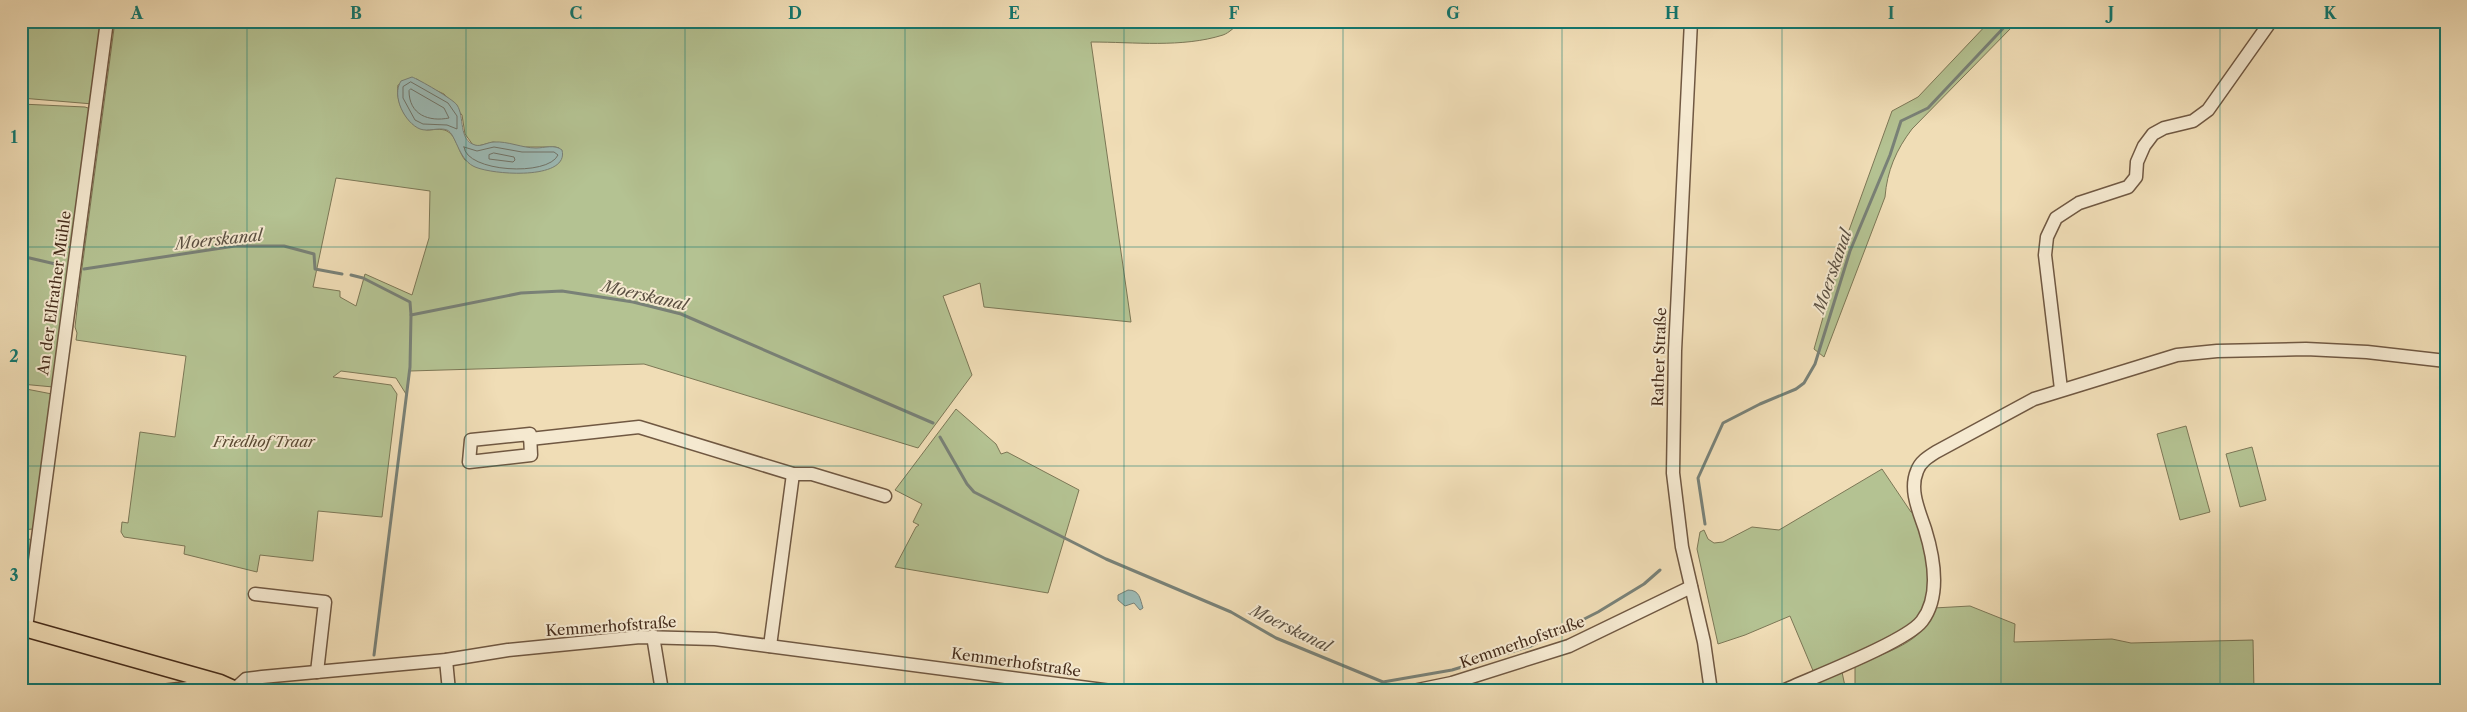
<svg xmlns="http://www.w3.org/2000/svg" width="2467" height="712" viewBox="0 0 2467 712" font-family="'Libre Caslon Text',serif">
  <rect width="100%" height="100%" fill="#f0ddb6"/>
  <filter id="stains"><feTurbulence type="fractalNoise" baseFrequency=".004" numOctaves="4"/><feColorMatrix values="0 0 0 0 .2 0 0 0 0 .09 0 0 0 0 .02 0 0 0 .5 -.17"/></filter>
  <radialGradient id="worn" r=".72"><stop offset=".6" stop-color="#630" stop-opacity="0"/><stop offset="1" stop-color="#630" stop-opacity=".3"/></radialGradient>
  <g fill="#b4c292" stroke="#7c7756" fill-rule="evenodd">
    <polygon points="21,21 102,21 93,104 21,98 24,68 21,67"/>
    <path d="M115 21H1241C1236 26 1229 33 1223 35 1182 48 1134 42 1091 42L1131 322 984 307 980 283 943 296 972 375 918 448 644 364 410 371V367L406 394 396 378 341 371 333 377 391 385 397 394 382 517 318 511 313 561 260 555 257 572 184 554 185 546 124 537 121 532 122 522 128 523 140 432 175 437 186 356 76 340 77 333 75 327 80 283ZM417 79 424 85 444 94 462 115 465 134 473 145 478 146 493 142 523 147H555L559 148 560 161C539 181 492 165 465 160 459 153 456 135 447 131 441 128 433 130 427 130 408 127 395 104 398 85ZM336 178 430 191 429 238 412 295 365 274 356 306 340 297V291L313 287Z"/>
    <path d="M1990 21H2028L2021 22 2012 27 1912 129C1896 150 1887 171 1885 197L1824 357 1814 349 1843 247 1892 111 1918 97Z"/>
    <polygon points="21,104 85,107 100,112 64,388 21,384"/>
    <polygon points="21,388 52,394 33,529 21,530"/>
    <polygon points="956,409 996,444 1001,454 1007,452 1079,490 1048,593 895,567 916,527 919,525 913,522 922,504 895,490"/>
    <polygon points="2186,426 2210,512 2180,520 2157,434"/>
    <polygon points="2252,447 2266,500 2240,507 2226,454"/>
    <polygon points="1882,469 1911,512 1915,512 1930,571 1927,602 1912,626 1814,673 1790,616 1745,635 1718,644 1697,549 1700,532 1704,530 1708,539 1714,543 1723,542 1752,527 1779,530"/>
    <polygon points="21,538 28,538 33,542 21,612"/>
    <path d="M1970 606 2015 624 2014 642 2112 639 2131 643 2253 640 2254 691H1855V666C1885 652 1926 643 1934 608Z"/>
    <polygon points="1842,672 1846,691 1793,691"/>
  </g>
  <g fill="#9cbab5" stroke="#798177">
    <path d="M412 77C418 79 453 99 457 105 465 117 458 140 475 145 481 147 488 142 494 142 508 141 522 148 536 148 544 148 555 144 562 150 570 181 489 175 473 166 458 158 456 134 447 130 439 127 428 132 420 129 405 123 391 96 401 81Z"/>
    <path d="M1128 590C1140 590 1140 599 1143 608L1140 610 1134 603 1125 606 1118 600V595Z"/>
  </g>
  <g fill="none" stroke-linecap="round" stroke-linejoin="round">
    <g stroke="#707368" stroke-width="1">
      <polygon points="411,82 448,103 457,116 457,129 447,125 423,124 415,120 403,98 403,87"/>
      <path d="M411 89 444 108 449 118C429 122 409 115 409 91Z"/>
      <path d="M464 147 477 151 494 147 522 152H554L558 155C548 177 466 172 464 147Z"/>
      <polygon points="494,153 514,157 515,160 513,162 489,159 489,155"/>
    </g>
    <g stroke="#798177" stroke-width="3">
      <polyline points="21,256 64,266"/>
      <polyline points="84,269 235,246 284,246 314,254 315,269 342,274"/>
      <polyline points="351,275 363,278 410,302 411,315 521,293 562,291 633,302 681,314 933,423"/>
      <polyline points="940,437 967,484 974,492 1106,559 1231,612 1276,638 1383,682 1452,670 1531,646 1598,612 1644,584 1660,570"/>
      <polyline points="1705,524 1698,478 1723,423 1760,404 1796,389 1804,383 1815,364 1850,251 1890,155 1901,121 1928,108 2010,21"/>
      <polyline points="374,655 410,367 411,315"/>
    </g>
    <defs>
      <g id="minor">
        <polyline points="1691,21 1675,351 1673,473 1682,547 1704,642 1711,691"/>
        <polyline points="2061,389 2045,255 2047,237 2056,218 2079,203 2128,187 2136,177 2137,162 2144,146 2153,134 2164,128 2193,121 2208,110 2271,21"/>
        <polygon points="530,434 531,455 469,462 471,440"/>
        <polyline points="530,439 639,427 793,474 812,474 885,496"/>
        <polyline points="255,594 325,602 317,672"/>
        <polyline points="26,628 107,21"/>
        <polyline points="653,636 662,691"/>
        <polyline points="770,646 793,474"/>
        <polyline points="446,660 449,691"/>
        <polyline points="235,689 246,679 262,677 446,660 508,650 640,637 715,639 1111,691"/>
        <polyline points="162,691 197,687 202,678"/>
        <polyline points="1413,691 1452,683 1569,646 1691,587"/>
        <path d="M1783 691C1811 678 1906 642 1922 621 1941 596 1934 558 1925 529 1919 511 1909 490 1917 471 1920 462 1928 457 1936 452L2034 399 2177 355 2217 351 2306 349 2367 352 2446 361"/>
      </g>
      <polyline id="major" points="21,627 220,683 238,691"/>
    </defs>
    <use href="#minor" stroke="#705842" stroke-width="15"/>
    <use href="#major" stroke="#452c1b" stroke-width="19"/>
    <use href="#minor" stroke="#f5e9d0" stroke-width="12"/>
    <use href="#major" stroke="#f0ddb6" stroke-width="16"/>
  </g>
  <path fill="none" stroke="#0f766e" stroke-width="1" stroke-opacity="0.55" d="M247 21V691M466 21V691M685 21V691M905 21V691M1124 21V691M1343 21V691M1562 21V691M1782 21V691M2001 21V691M2220 21V691M21 247H2446M21 466H2446"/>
  <g text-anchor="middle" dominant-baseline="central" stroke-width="4" stroke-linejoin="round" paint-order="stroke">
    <g font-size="15" fill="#452c1b" stroke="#f5e9d0">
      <text transform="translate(54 293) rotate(-82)">An der Elfrather Mühle</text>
      <text transform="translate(1659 357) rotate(-88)">Rather Straße</text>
      <text transform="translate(611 626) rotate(-4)">Kemmerhofstraße</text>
      <text transform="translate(1522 642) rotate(-19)">Kemmerhofstraße</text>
      <text transform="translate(1016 662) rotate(8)">Kemmerhofstraße</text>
    </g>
    <g font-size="15" font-style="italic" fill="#5b4a33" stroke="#f5e9d0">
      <text x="264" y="441">Friedhof Traar</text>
    </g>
    <g font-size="16" font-style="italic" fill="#5b5042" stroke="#f5e9d0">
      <text transform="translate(219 239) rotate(-6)">Moerskanal</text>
      <text transform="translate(1832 271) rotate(-71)">Moerskanal</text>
      <text transform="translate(645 295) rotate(13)">Moerskanal</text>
      <text transform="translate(1291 628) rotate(26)">Moerskanal</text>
    </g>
  </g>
  <rect width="2467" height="712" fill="none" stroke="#f0ddb6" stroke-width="55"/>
  <rect x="28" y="28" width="2412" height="656" fill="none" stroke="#0f766e" stroke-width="2"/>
  <g font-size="16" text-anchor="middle" font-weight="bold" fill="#0f766e">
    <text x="137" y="19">A</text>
    <text x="356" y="19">B</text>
    <text x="576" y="19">C</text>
    <text x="795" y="19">D</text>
    <text x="1014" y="19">E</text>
    <text x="1234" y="19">F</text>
    <text x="1453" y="19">G</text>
    <text x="1672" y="19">H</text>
    <text x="1891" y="19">I</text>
    <text x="2111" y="19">J</text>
    <text x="2330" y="19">K</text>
    <text x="14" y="143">1</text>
    <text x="14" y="362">2</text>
    <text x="14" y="581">3</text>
  </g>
  <rect width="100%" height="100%" filter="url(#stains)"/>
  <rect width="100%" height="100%" fill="url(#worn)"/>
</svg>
